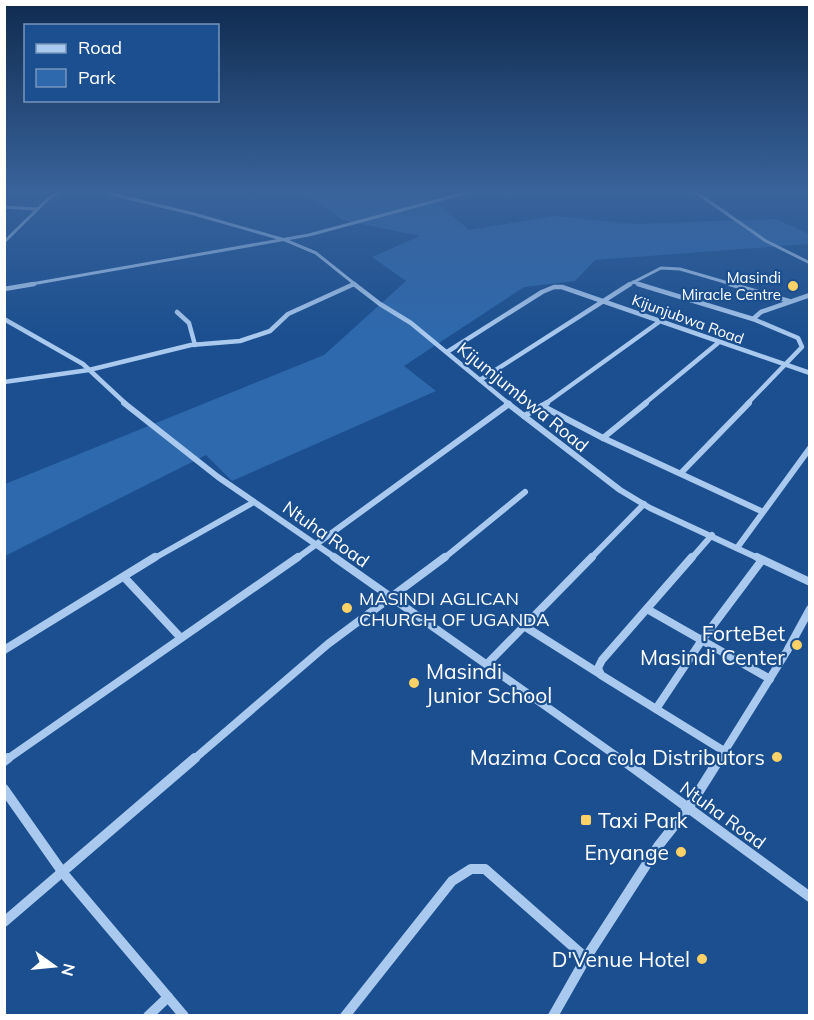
<svg xmlns="http://www.w3.org/2000/svg" width="814" height="1020" viewBox="0 0 814 1020" font-family="Mulish,sans-serif">
  <rect width="100%" height="100%" fill="#1b4f8f"/>
  <polygon fill="#2e69ad" points="305,193 426,193 469,230 554,216 634,224 776,219 809,234 809,244 595,260 575,281 524,287 404,366 436,391 232,481 206,455 5,556 5,484 324,355 406,281 372,257 420,236 342,220"/>
  <g fill="none" stroke-linecap="round" stroke-linejoin="round">
    <g stroke="#a9c9ee" stroke-width="3">
      <polyline points="107,193 194,214 285,240 316,253 356,285"/>
      <polyline points="697,193 766,241 810,263"/>
      <polyline points="4,207 37,209"/>
      <polyline points="4,242 49,198 59,193"/>
      <polyline points="633,282 643,285"/>
      <polyline points="26,285 309,235 465,193"/>
      <polyline points="352,285 354,284"/>
      <polyline points="628,285 661,268 680,269 735,285"/>
    </g>
    <g stroke="#a9c9ee" stroke-width="4.5">
      <polyline points="354,284 380,304 411,323 509,404"/>
      <polyline points="638,284 753,319"/>
      <polyline points="730,284 789,301"/>
      <polyline points="4,289 34,284"/>
      <polyline points="177,312 189,323 195,345"/>
      <polyline points="4,319 83,364 126,404"/>
      <polyline points="447,352 542,292 554,287 562,287 810,373"/>
      <polyline points="480,380 630,284"/>
      <polyline points="4,382 89,370 191,345 240,341 270,331 288,314 354,284"/>
      <polyline points="545,404 659,322"/>
      <polyline points="644,404 718,343"/>
      <polyline points="747,404 802,347 798,338 753,319 761,312 810,295"/>
    </g>
    <g stroke="#a9c9ee" stroke-width="6">
      <polyline points="124,403 218,477 337,559"/>
      <polyline points="507,403 620,490 650,508 760,559"/>
      <polyline points="542,406 603,438 761,511"/>
      <polyline points="524,416 547,403"/>
      <polyline points="603,438 646,403"/>
      <polyline points="681,473 749,403"/>
      <polyline points="737,548 810,448"/>
      <polyline points="153,559 254,502"/>
      <polyline points="296,559 509,404"/>
      <polyline points="443,559 525,492"/>
      <polyline points="590,559 644,504"/>
      <polyline points="691,559 712,535"/>
    </g>
    <g stroke="#a9c9ee" stroke-width="8">
      <polyline points="334,557 622,760"/>
      <polyline points="692,557 602,660 598,668 601,675 724,751"/>
      <polyline points="757,557 810,582"/>
      <polyline points="124,577 180,637"/>
      <polyline points="647,609 770,679"/>
      <polyline points="524,626 600,674"/>
      <polyline points="4,650 155,557"/>
      <polyline points="487,664 592,557"/>
      <polyline points="656,709 702,640 762,560"/>
      <polyline points="6,760 298,557"/>
      <polyline points="193,760 328,644 445,557"/>
      <polyline points="719,760 787,651 810,609"/>
    </g>
    <g stroke="#a9c9ee" stroke-width="10">
      <polyline points="620,758 810,897"/>
      <polyline points="4,761 8,758"/>
      <polyline points="4,789 63,873 184,1016"/>
      <polyline points="4,922 195,758"/>
      <polyline points="148,1016 168,997"/>
      <polyline points="345,1016 452,881 471,869 485,869 586,958"/>
      <polyline points="553,1016 586,958 659,845 689,807 720,758"/>
    </g>
  </g>
  <linearGradient id="sky" x2="0" y2="1"><stop stop-color="#0f2b4f"/><stop offset="0.57" stop-color="#39639b"/><stop offset="1" stop-color="#39639b" stop-opacity="0"/></linearGradient>
  <rect width="814" height="336" fill="url(#sky)"/>
  <g fill="#ffd166" stroke="#1b4f8f" stroke-width="2">
    <circle cx="793" cy="286" r="6"/>
    <circle cx="347" cy="608" r="6"/>
    <circle cx="797" cy="645" r="6"/>
    <circle cx="414" cy="683" r="6"/>
    <circle cx="777" cy="757" r="6"/>
    <rect x="580" y="814" width="12" height="12" rx="3"/>
    <circle cx="681" cy="852" r="6"/>
    <circle cx="702" cy="959" r="6"/>
  </g>
  <g text-anchor="middle" dominant-baseline="central" stroke-width="4.5" stroke-linejoin="round" paint-order="stroke">
    <g font-size="15" fill="#fff" stroke="#1b4f8f" text-anchor="end">
      <text x="781" y="277">Masindi<tspan x="781" dy="17">Miracle Centre</tspan></text>
    </g>
    <g font-size="15" fill="#fff" stroke="#1b4f8f">
      <text transform="translate(688 319) rotate(20)">Kijunjubwa Road</text>
    </g>
    <g font-size="18" fill="#fff" stroke="#1b4f8f">
      <text transform="translate(523 397) rotate(39)">Kijumjumbwa Road</text>
      <text transform="translate(326 534) rotate(35)">Ntuha Road</text>
      <text transform="translate(723 815) rotate(36)">Ntuha Road</text>
    </g>
    <g font-size="18" fill="#fff" stroke="#1b4f8f" text-anchor="start">
      <text x="359" y="598">MASINDI AGLICAN<tspan x="359" dy="21">CHURCH OF UGANDA</tspan></text>
    </g>
    <g font-size="21" fill="#fff" stroke="#1b4f8f" text-anchor="end">
      <text x="785" y="633">ForteBet<tspan x="785" dy="24">Masindi Center</tspan></text>
      <text x="426" y="671" text-anchor="start">Masindi<tspan x="426" dy="24">Junior School</tspan></text>
      <text x="765" y="757">Mazima Coca cola Distributors</text>
      <text x="598" y="820" text-anchor="start">Taxi Park</text>
      <text x="669" y="852">Enyange</text>
      <text x="690" y="959">D'Venue Hotel</text>
    </g>
  </g>
  <rect width="814" height="1020" fill="none" stroke="#ffffff" stroke-width="12"/>
  <rect x="24" y="24" width="195" height="78" fill="#1b4f8f" stroke="#7695bc" stroke-width="1.5"/>
  <rect x="36" y="44" width="30" height="9" fill="#a9c9ee" stroke="#7695bc" stroke-width="1.5"/>
  <text x="78" y="54" font-size="18" fill="#ffffff">Road</text>
  <rect x="36" y="69" width="30" height="18" fill="#2e69ad" stroke="#7695bc" stroke-width="1.5"/>
  <text x="78" y="84" font-size="18" fill="#ffffff">Park</text>
  <g transform="translate(54 966) rotate(105)" stroke="#1b4f8f" stroke-width="4.5" paint-order="stroke">
  <path d="M0-4.5L10 22L0 15L-10 22Z" fill="#ffffff"/>
  <text y="-9" font-size="16" font-weight="bold" text-anchor="middle" fill="#ffffff">N</text>
  </g>
</svg>
